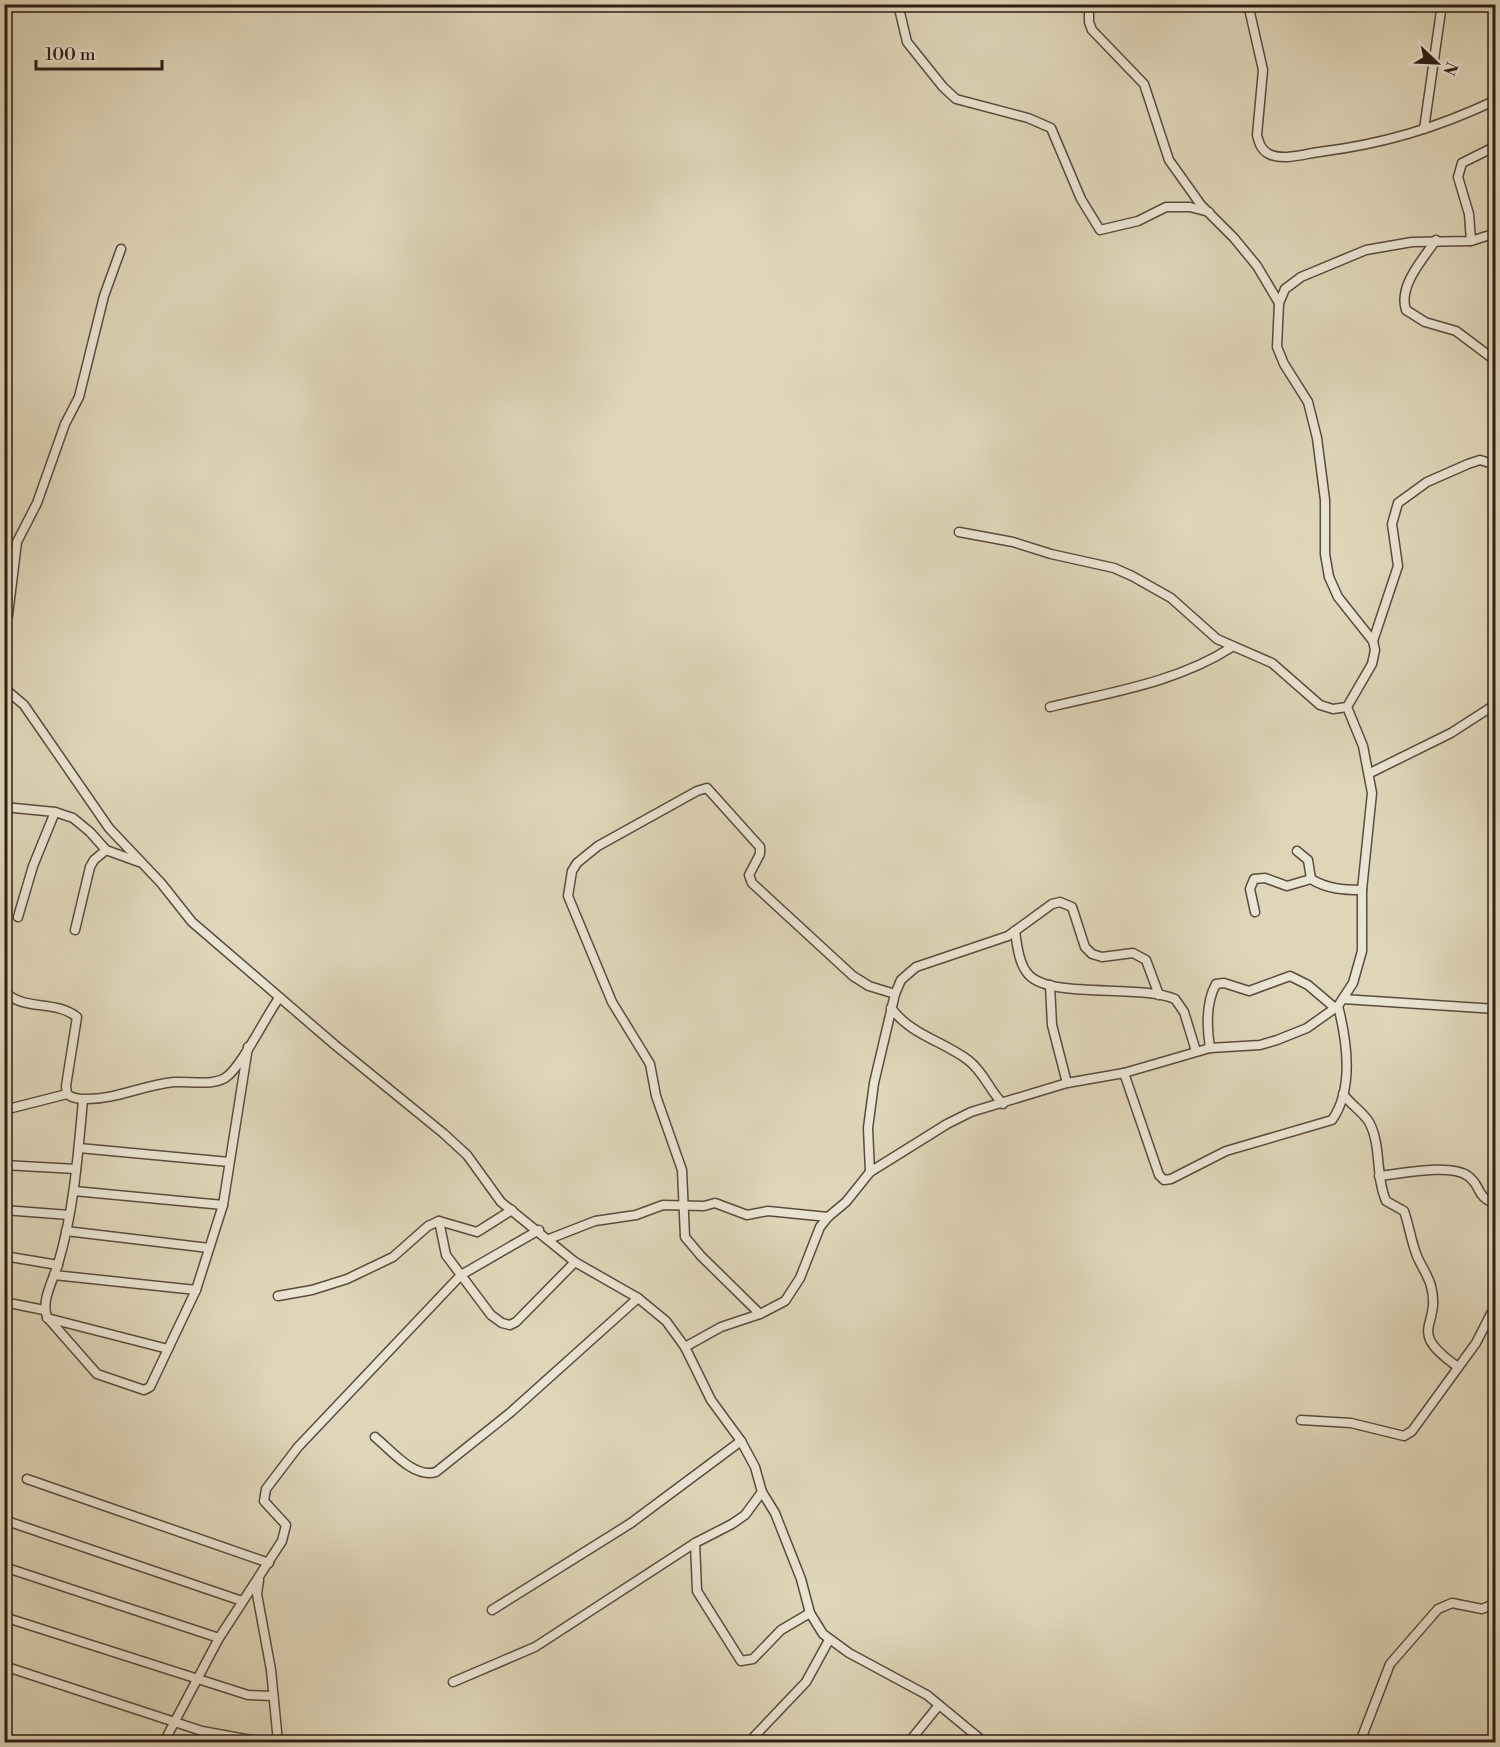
<svg xmlns="http://www.w3.org/2000/svg" width="1500" height="1747" viewBox="0 0 1500 1747" font-family="'Libre Bodoni',serif">
  <rect width="100%" height="100%" fill="#dfd6b9"/>
  <filter id="stains"><feTurbulence type="fractalNoise" baseFrequency=".00333" numOctaves="4"/><feColorMatrix values="0 0 0 0 .2 0 0 0 0 .09 0 0 0 0 .02 0 0 0 .5 -.17"/></filter>
  <radialGradient id="worn" r=".72"><stop offset=".6" stop-color="#630" stop-opacity="0"/><stop offset="1" stop-color="#630" stop-opacity=".3"/></radialGradient>
  <g fill="none" stroke-linecap="round" stroke-linejoin="round">
    <defs>
      <g id="street">
        <polyline points="898,4 907,42 943,87 956,99 1028,118 1051,128 1081,199 1100,230 1138,221 1166,207 1190,207 1209,212"/>
        <polyline points="1089,4 1089,22 1092,30 1144,84 1169,160 1201,205 1234,238 1257,266 1279,303"/>
        <path d="M1248 4 1263 70 1257 135C1259 143 1261 150 1269 154 1283 161 1304 154 1319 152 1383 144 1437 128 1496 100"/>
        <polyline points="1424,129 1442,4"/>
        <path d="M1436 240C1423 259 1398 286 1406 310L1425 322 1456 331 1496 361"/>
        <polyline points="1471,241 1469,214 1458,177 1462,163 1496,146"/>
        <polyline points="959,532 1013,542 1051,554 1114,568 1132,576 1171,598 1217,639 1272,663 1320,705 1333,709 1347,707"/>
        <polyline points="4,624 8,615 17,542 37,503 65,424 79,397 104,296 121,249"/>
        <polyline points="1373,641 1398,566 1392,524 1398,503 1427,482 1468,464 1480,460 1496,465"/>
        <polyline points="4,688 24,705 109,828 161,883 192,922 335,1045 443,1133 467,1155 501,1202 575,1262 638,1298 666,1321 685,1347 711,1400 741,1441 755,1467 762,1492 775,1513 801,1579 810,1613 823,1634 849,1653 927,1695 984,1742"/>
        <path d="M1050 707C1112 692 1178 682 1232 647"/>
        <polyline points="1370,773 1451,733 1496,704"/>
        <polyline points="4,807 55,812 73,818 90,832 106,850 139,862"/>
        <path d="M1297 851 1308 860 1311 879C1327 889 1344 890 1362 890"/>
        <polyline points="1255,912 1250,889 1254,879 1265,878 1287,886 1311,879"/>
        <polyline points="18,917 33,866 55,812"/>
        <polyline points="75,930 90,867 94,860 106,850"/>
        <path d="M1015 931C1017 945 1019 965 1029 975 1051 999 1140 984 1175 999L1184 1012 1196 1051"/>
        <polyline points="1050,985 1052,1025 1067,1083"/>
        <path d="M4 991C24 1012 54 999 77 1017L66 1086 67 1094C72 1098 77 1099 84 1099 115 1100 143 1085 174 1082 189 1081 211 1086 225 1078 241 1068 266 1016 279 998"/>
        <polyline points="1343,999 1496,1009"/>
        <path d="M891 1008C911 1035 943 1041 968 1060 984 1072 989 1090 1003 1104"/>
        <path d="M1210 1048C1207 1029 1206 1002 1216 984L1224 983 1249 991 1290 976 1308 985 1335 1008"/>
        <path d="M1124 1073 1159 1175 1164 1180 1171 1179 1226 1151 1332 1120C1354 1089 1347 1041 1338 1006"/>
        <path d="M1343 1094C1350 1104 1363 1112 1369 1122 1382 1146 1375 1176 1386 1201L1404 1211C1409 1225 1411 1241 1417 1256 1421 1266 1428 1275 1431 1286 1442 1328 1404 1329 1458 1367"/>
        <path d="M83 1100C78 1154 74 1211 58 1264 53 1281 41 1300 47 1317L97 1374 144 1390 150 1387 196 1290 223 1205 248 1047"/>
        <polyline points="4,1110 67,1094"/>
        <polyline points="79,1148 229,1162"/>
        <polyline points="4,1165 76,1169"/>
        <polyline points="870,1172 868,1128 874,1083 895,994 901,980 916,967 1008,936 1052,904 1060,902 1072,907 1085,947 1092,954 1102,957 1133,953 1146,960 1159,995"/>
        <path d="M1379 1176C1400 1174 1450 1163 1468 1176 1482 1186 1475 1197 1496 1204"/>
        <polyline points="74,1191 223,1205"/>
        <polyline points="4,1210 69,1215"/>
        <polyline points="439,1221 446,1255 491,1315 502,1323 510,1325 516,1322 575,1262"/>
        <polyline points="66,1231 209,1248"/>
        <polyline points="549,1239 595,1221 636,1215 663,1205 704,1206 715,1203 747,1215 768,1211 828,1217"/>
        <polyline points="4,1256 58,1265"/>
        <polyline points="54,1275 196,1290"/>
        <polyline points="278,1296 312,1290 347,1279 393,1257 428,1226 439,1221 477,1232 512,1210"/>
        <polyline points="4,1302 44,1310"/>
        <polyline points="760,1314 701,1256 685,1237 682,1170 656,1096 650,1064 612,1002 568,896 572,871 577,863 598,846 697,791 707,788 760,847 760,854 749,875 752,883 853,976 869,986 895,994"/>
        <polyline points="47,1318 168,1349"/>
        <polyline points="685,1347 721,1327 760,1314 785,1301 800,1278 820,1227 828,1217 846,1202 870,1172 947,1124 971,1112 1067,1083 1124,1073 1210,1048 1260,1045 1277,1040 1307,1028 1338,1006 1353,983 1362,951 1362,890 1372,793 1363,746 1347,707 1372,664 1375,650 1373,641 1338,597 1329,577 1325,554 1325,500 1317,438 1308,402 1284,364 1277,347 1279,303 1285,289 1301,277 1366,250 1412,242 1471,241 1496,233"/>
        <polyline points="1301,1420 1351,1423 1404,1436 1412,1431 1476,1343 1496,1304"/>
        <path d="M375 1437C391 1450 414 1479 436 1472L511 1412 638 1298"/>
        <polyline points="27,1479 269,1563"/>
        <polyline points="4,1520 242,1601"/>
        <polyline points="695,1543 697,1591 741,1661 753,1659 781,1630 810,1613"/>
        <polyline points="4,1567 219,1638"/>
        <polyline points="259,1580 257,1594 271,1670 278,1742"/>
        <polyline points="492,1610 631,1523 741,1441"/>
        <polyline points="4,1617 248,1695 273,1696"/>
        <polyline points="4,1666 202,1731 263,1742"/>
        <polyline points="453,1682 535,1647 695,1543 732,1524 745,1515 762,1492"/>
        <polyline points="39,1740 41,1742"/>
        <polyline points="164,1742 219,1638 282,1541 286,1525 264,1501 266,1489 298,1447 461,1275 539,1230"/>
        <polyline points="749,1742 806,1682 829,1640"/>
        <polyline points="909,1742 939,1705"/>
        <polyline points="1360,1742 1390,1664 1438,1609 1452,1603 1482,1609 1496,1603"/>
      </g>
    </defs>
    <use href="#street" stroke="#5b4b3e" stroke-width="11"/>
    <use href="#street" stroke="#eae4d2" stroke-width="8"/>
  </g>
  <rect width="1500" height="1747" fill="none" stroke="#dfd6b9" stroke-width="24"/>
  <rect x="6" y="6" width="1488" height="1735" fill="none" stroke="#2f1d15" stroke-width="3"/>
  <rect x="12" y="12" width="1476" height="1723" fill="none" stroke="#2f1d15" stroke-width="1.5"/>
  <g transform="translate(1437 63) rotate(113)" stroke="#eae4d2" stroke-width="4.5" paint-order="stroke">
  <path d="M0-4.5L10 22L0 15L-10 22Z" fill="#2f1d15"/>
  <text y="-9" font-size="16" font-weight="bold" text-anchor="middle" fill="#2f1d15">N</text>
  </g>
  <path d="M36 60v9h126v-9" fill="none" stroke="#2f1d15" stroke-width="3"/>
  <text x="45" y="60" font-size="18" fill="#2f1d15" stroke="#eae4d2" stroke-width="4.5" paint-order="stroke">100 m</text>
  <rect width="100%" height="100%" filter="url(#stains)"/>
  <rect width="100%" height="100%" fill="url(#worn)"/>
</svg>
